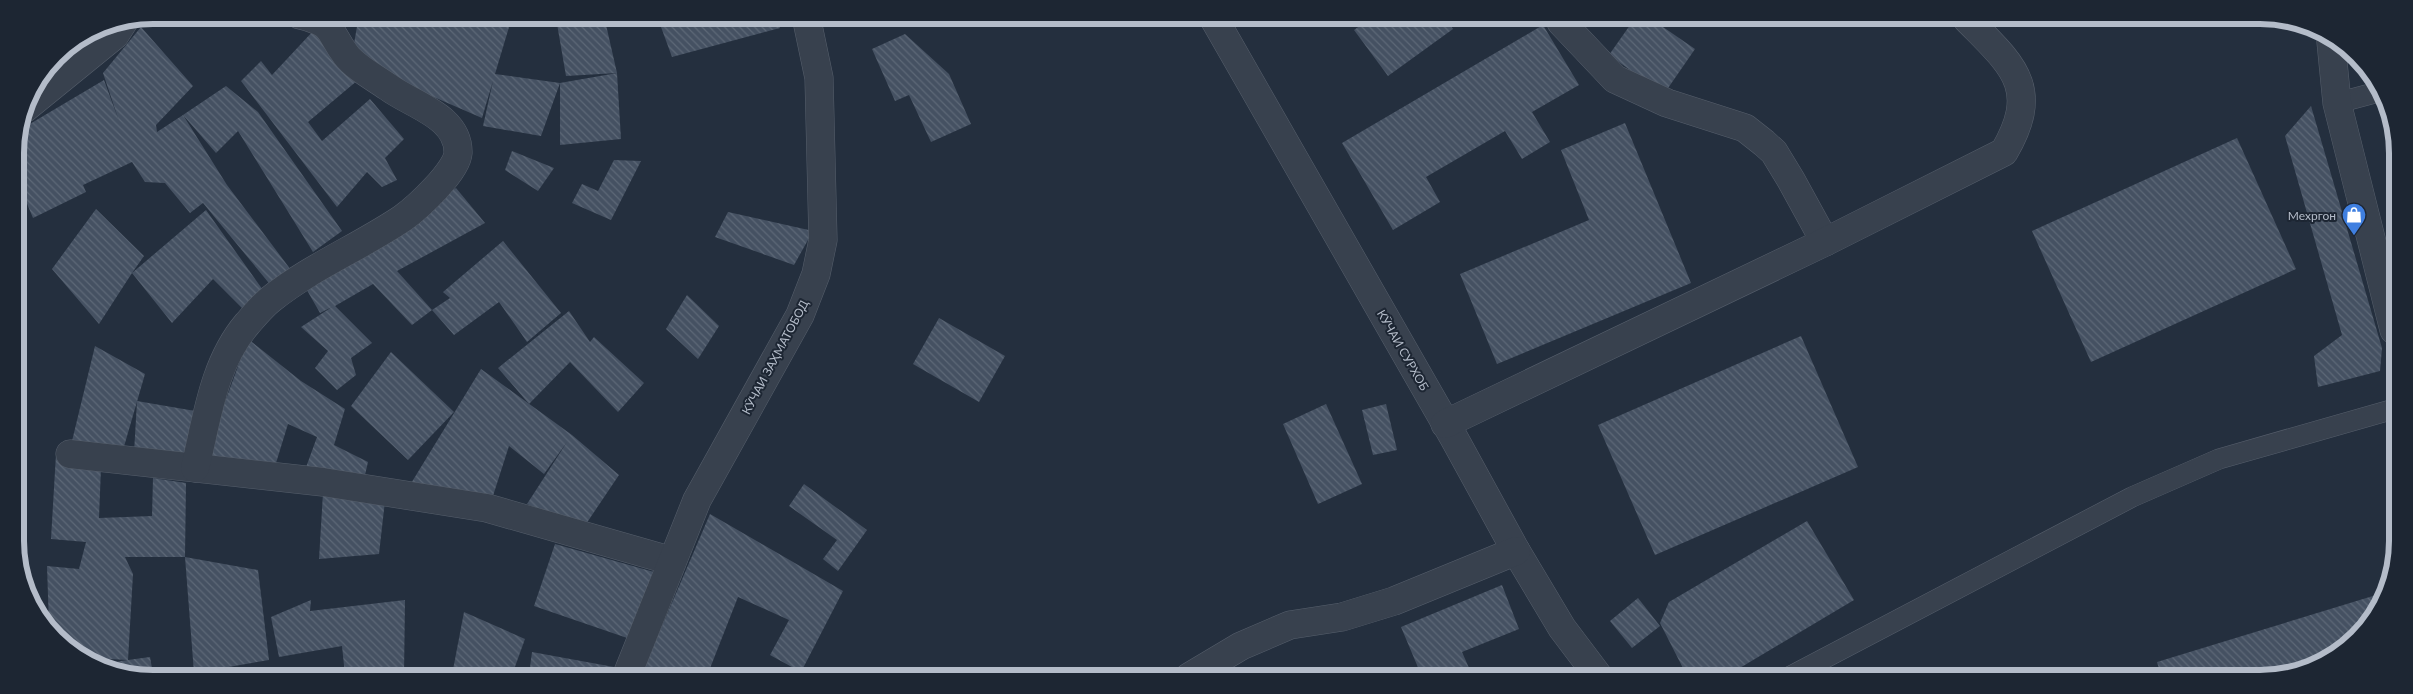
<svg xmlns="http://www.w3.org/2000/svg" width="2413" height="694" viewBox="0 0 2413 694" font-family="Lato,sans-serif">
  <defs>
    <pattern id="building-back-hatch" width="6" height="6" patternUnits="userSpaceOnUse" patternTransform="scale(1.25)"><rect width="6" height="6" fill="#455162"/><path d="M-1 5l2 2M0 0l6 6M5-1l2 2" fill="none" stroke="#5d6877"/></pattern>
  </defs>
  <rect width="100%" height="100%" fill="#242f3e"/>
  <g fill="url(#building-back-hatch)">
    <polygon points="359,15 512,17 495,74 560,83 541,136 483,126 493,81 482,118 351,61"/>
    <polygon points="604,16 617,73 621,139 560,145 560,83 617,73 566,76 556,18"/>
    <polygon points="657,16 777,16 780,28 672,57"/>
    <polygon points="1371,18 1445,18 1453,29 1388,76 1354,30"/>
    <polygon points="1635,18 1650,18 1695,49 1664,94 1609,55"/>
    <polygon points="1543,25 1579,85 1532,112 1550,142 1522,159 1505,131 1426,177 1440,202 1393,230 1342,143"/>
    <polygon points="141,27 193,86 156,125 157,132 183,115 227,185 291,270 273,288 203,203 190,213 165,183 145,182 132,162 83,185 86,192 33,218 15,175 15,144 18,131 104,80 119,121 103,73"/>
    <polygon points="315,29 358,80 308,122 322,141 370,99 404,139 385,158 397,180 382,187 367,172 337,207 241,81 261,61 272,75"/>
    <polygon points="905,34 949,74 971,124 931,142 909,95 895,101 872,49"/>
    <polygon points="226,86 258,112 342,231 313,252 238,131 216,153 183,115"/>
    <polygon points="2311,106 2382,348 2380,371 2318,387 2314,356 2342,335 2285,136"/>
    <polygon points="1625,123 1691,283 1497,364 1460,274 1589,220 1561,150"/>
    <polygon points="2237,138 2296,269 2091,362 2032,231"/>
    <polygon points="512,151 554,168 538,191 505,170"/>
    <polygon points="614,160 641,161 611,220 572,203 582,184 598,191"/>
    <polygon points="456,188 485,223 397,271 432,310 412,325 373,284 335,306 372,343 351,358 356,375 337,390 315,368 328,351 301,327 332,307 320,313 304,285"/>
    <polygon points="96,209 144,256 132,273 206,210 270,300 246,312 213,279 172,323 132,273 99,324 52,269"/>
    <polygon points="728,212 813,231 794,265 715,237"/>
    <polygon points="503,241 561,313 527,342 499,302 454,335 432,310 450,298 443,292"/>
    <polygon points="687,295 719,326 698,359 666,329"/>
    <polygon points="569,311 590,342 594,337 644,383 618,412 570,362 529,404 498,368"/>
    <polygon points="939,318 1005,356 979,402 913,364"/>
    <polygon points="1801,336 1858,467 1655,555 1598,425"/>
    <polygon points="248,339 301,381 345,409 334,445 368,462 362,488 305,470 317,437 288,424 272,476 206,454"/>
    <polygon points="95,346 145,374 123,450 72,441"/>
    <polygon points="391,352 454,412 408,460 351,406"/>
    <polygon points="16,361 24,365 17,380"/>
    <polygon points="481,369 572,435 619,475 584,527 527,504 567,442 544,474 509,446 491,502 410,485"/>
    <polygon points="137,401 201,412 190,454 134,453"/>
    <polygon points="1326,404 1362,484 1318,504 1283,424"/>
    <polygon points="1386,404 1397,450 1373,455 1362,410"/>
    <polygon points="56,454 101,468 99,518 152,516 153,478 186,483 185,557 125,557 133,574 128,660 150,657 153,674 118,674 100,664 128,660 89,658 55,638 49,626 47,566 79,569 86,542 51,539"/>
    <polygon points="804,484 867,530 838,571 823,559 837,540 789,506"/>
    <polygon points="386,492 379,554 319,559 323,493"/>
    <polygon points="710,514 843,591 801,672 770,655 789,620 738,597 707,676 641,675"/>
    <polygon points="1807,521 1854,600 1723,678 1688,678 1660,623 1669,602"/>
    <polygon points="555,544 654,572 633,640 534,606"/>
    <polygon points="185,557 258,570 269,660 194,673"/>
    <polygon points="1502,585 1519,629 1462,652 1473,677 1422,677 1401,627"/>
    <polygon points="2386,592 2375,617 2344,650 2269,679 2162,679 2157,662"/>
    <polygon points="1638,598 1660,626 1632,648 1610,621"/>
    <polygon points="311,600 310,611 405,600 404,675 345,675 342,646 279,657 271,617"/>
    <polygon points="464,612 525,639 512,675 452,675"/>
    <polygon points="532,652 614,667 610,675 529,675"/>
  </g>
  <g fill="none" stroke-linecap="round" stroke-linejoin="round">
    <defs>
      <g id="service">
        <polyline points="2337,103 2378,92"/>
        <polyline points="1787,678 2132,497 2219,459 2394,409"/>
      </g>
      <g id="minor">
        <polyline points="1213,17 1454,438 1516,551 1562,628 1599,677"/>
        <polyline points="1561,22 1615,79 1667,103 1745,128 1764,143 1774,152 1791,180 1825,242"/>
        <polyline points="2331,42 2337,103 2394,330"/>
        <polyline points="24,109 115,35 124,21"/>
        <path d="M1445 424 1825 242 2004 152C2042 87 2012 65 1967 19"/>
        <polyline points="70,454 323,482 487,508 672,561"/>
        <path d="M195 468C207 419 213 364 247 324 254 316 262 306 271 299 311 267 360 247 403 218 418 207 457 171 458 153 459 116 412 105 388 87 374 77 356 68 346 55 327 30 336 24 300 15"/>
        <polyline points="627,675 697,500 800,315 816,274 823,240 819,78 806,16"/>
        <polyline points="1189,677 1241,646 1290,625 1342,617 1394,601 1516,551"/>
      </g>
    </defs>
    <use href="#service" stroke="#565f6c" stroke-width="21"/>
    <use href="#minor" stroke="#565f6c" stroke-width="29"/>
    <use href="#service" stroke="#38414e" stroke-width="20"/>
    <use href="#minor" stroke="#38414e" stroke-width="28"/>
  </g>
  <defs>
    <symbol id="shop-pin" viewBox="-11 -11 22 30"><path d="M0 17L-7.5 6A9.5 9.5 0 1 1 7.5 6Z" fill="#3f7fe0" stroke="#1d2633"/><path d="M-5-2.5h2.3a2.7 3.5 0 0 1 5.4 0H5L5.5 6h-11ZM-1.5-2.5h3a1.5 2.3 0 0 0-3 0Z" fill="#fff"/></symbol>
  </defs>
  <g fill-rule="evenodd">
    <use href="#shop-pin" x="2340" y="201" width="28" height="38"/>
  </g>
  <g text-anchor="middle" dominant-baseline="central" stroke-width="4" stroke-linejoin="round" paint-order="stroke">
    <g font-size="12" fill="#b4bcc9" stroke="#1d2633" text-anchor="end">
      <text x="2336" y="215">Мехргон</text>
    </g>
    <g font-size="12" fill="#b4bcc9" stroke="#1d2633">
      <text transform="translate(1403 350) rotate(60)">КӮЧАИ СУРХОБ</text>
      <text transform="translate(775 357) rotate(-62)">КӮЧАИ ЗАҲМАТОБОД</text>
    </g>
  </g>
  <path d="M0 0H2413V694H0ZM153 24H2260A129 129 0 0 1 2389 153V541A129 129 0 0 1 2260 670H153A129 129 0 0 1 24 541V153A129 129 0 0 1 153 24Z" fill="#1d2633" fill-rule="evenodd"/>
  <path fill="none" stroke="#b4bcc9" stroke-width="6" d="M153 24H2260A129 129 0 0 1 2389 153V541A129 129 0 0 1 2260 670H153A129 129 0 0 1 24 541V153A129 129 0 0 1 153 24Z"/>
</svg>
